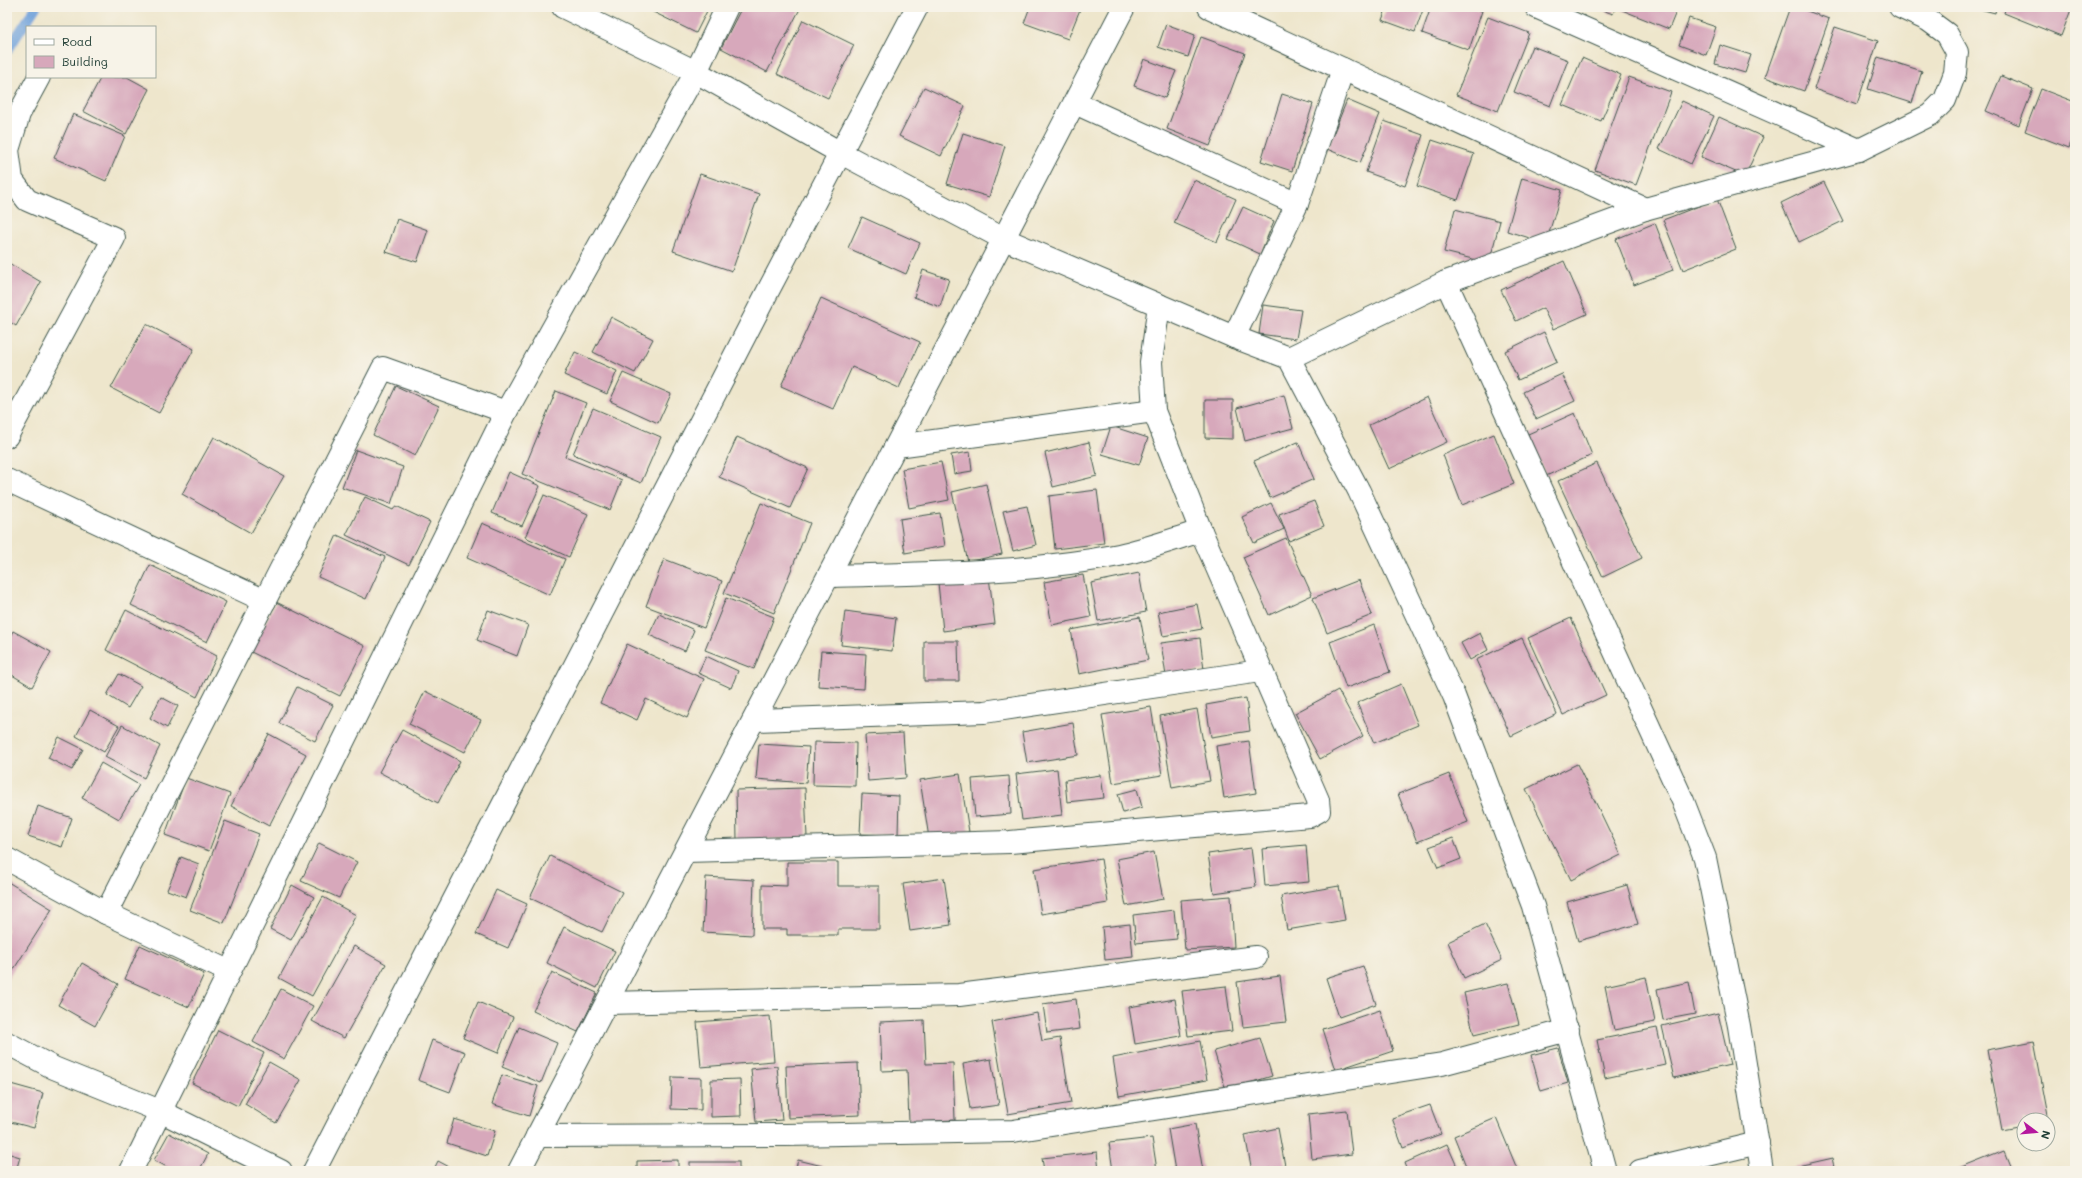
<svg xmlns="http://www.w3.org/2000/svg" width="2082" height="1178" viewBox="0 0 2082 1178" font-family="Mali,sans-serif">
  <rect width="100%" height="100%" fill="#f7f3e8"/>
  <filter id="ink" filterUnits="userSpaceOnUse"><feTurbulence type="fractalNoise" baseFrequency=".025" numOctaves="2"/><feDisplacementMap in="SourceGraphic" scale="8" xChannelSelector="R" yChannelSelector="G"/><feConvolveMatrix kernelMatrix="1 2 1 2 8 2 1 2 1" color-interpolation-filters="sRGB"/></filter>
  <filter id="wash" filterUnits="userSpaceOnUse"><feTurbulence type="fractalNoise" baseFrequency=".012" numOctaves="4" result="noise"/><feDisplacementMap in="SourceGraphic" scale="16" xChannelSelector="R" yChannelSelector="G"/><feGaussianBlur stdDeviation="0.9" result="paint"/><feColorMatrix in="noise" values="0 0 0 0 0 0 0 0 0 0 0 0 0 0 0 0 0 1.4 0 .05"/><feComposite in="paint" operator="in"/></filter>
  <g filter="url(#wash)">
    <rect width="100%" height="100%" fill="#eee6cc"/>
    <g fill="none" stroke-linecap="round" stroke-linejoin="round">
      <polyline stroke="#70a1da" stroke-width="10" points="7,51 36,7"/>
    </g>
    <g id="blocks">
      <g fill="#d7a8bb">
        <polygon points="643,7 709,7 696,33"/>
        <polygon points="742,7 801,7 767,72 721,48"/>
        <polygon points="1030,7 1081,7 1068,39 1024,23"/>
        <polygon points="1387,7 1424,7 1415,32 1382,20"/>
        <polygon points="1431,7 1471,7 1482,11 1469,50 1422,33"/>
        <polygon points="1594,7 1616,7 1613,14"/>
        <polygon points="1624,7 1678,7 1669,29 1622,10"/>
        <polygon points="1790,7 1796,7 1829,19 1804,91 1765,77"/>
        <polygon points="1972,7 1996,7 1995,13"/>
        <polygon points="2006,7 2072,7 2061,36 2004,13"/>
        <polygon points="1488,17 1529,33 1498,111 1456,95"/>
        <polygon points="1689,18 1716,27 1706,55 1679,45"/>
        <polygon points="803,20 854,45 828,98 777,74"/>
        <polygon points="1166,24 1195,35 1188,57 1158,47"/>
        <polygon points="1835,27 1878,41 1857,104 1814,89"/>
        <polygon points="1201,37 1245,53 1210,146 1167,129"/>
        <polygon points="1720,45 1751,55 1745,73 1715,64"/>
        <polygon points="1532,46 1568,60 1550,106 1514,92"/>
        <polygon points="1878,57 1922,71 1912,103 1868,89"/>
        <polygon points="1582,58 1621,75 1601,121 1562,105"/>
        <polygon points="1144,59 1176,71 1165,98 1134,86"/>
        <polygon points="2001,76 2033,89 2019,125 1986,111"/>
        <polygon points="101,77 127,77 149,89 126,134 83,111"/>
        <polygon points="1629,77 1671,92 1636,185 1595,170"/>
        <polygon points="924,87 965,106 941,156 899,136"/>
        <polygon points="2041,89 2075,102 2075,131 2069,148 2025,131"/>
        <polygon points="1282,94 1313,104 1292,171 1261,161"/>
        <polygon points="1347,100 1380,114 1360,163 1327,149"/>
        <polygon points="1682,101 1714,116 1691,164 1659,149"/>
        <polygon points="73,114 125,136 106,181 54,158"/>
        <polygon points="1719,117 1763,137 1745,176 1701,157"/>
        <polygon points="1384,121 1423,135 1405,186 1366,172"/>
        <polygon points="963,133 1005,146 989,197 947,184"/>
        <polygon points="1432,140 1474,154 1458,200 1417,186"/>
        <polygon points="700,174 759,194 732,271 673,251"/>
        <polygon points="1522,178 1562,190 1546,243 1507,231"/>
        <polygon points="1194,180 1236,199 1217,242 1174,223"/>
        <polygon points="1824,182 1843,221 1799,242 1781,203"/>
        <polygon points="1717,199 1736,249 1683,270 1663,220"/>
        <polygon points="1243,207 1274,221 1260,254 1228,239"/>
        <polygon points="1455,209 1500,221 1489,263 1444,252"/>
        <polygon points="862,217 920,243 906,274 848,248"/>
        <polygon points="397,219 428,230 417,262 386,252"/>
        <polygon points="1655,223 1673,270 1634,285 1616,239"/>
        <polygon points="1564,261 1587,314 1553,329 1543,308 1516,321 1501,290"/>
        <polygon points="7,262 41,282 16,326 7,320"/>
        <polygon points="923,270 949,279 940,307 914,297"/>
        <polygon points="821,298 920,342 899,388 852,367 833,409 781,386"/>
        <polygon points="1263,305 1301,310 1296,339 1259,334"/>
        <polygon points="611,317 653,339 635,373 593,352"/>
        <polygon points="146,324 194,349 159,413 111,388"/>
        <polygon points="1544,332 1557,362 1518,380 1505,351"/>
        <polygon points="575,352 617,371 607,394 564,375"/>
        <polygon points="623,373 671,394 658,423 610,401"/>
        <polygon points="1562,374 1575,401 1536,419 1523,392"/>
        <polygon points="396,386 439,406 415,456 373,435"/>
        <polygon points="556,391 586,403 565,457 622,480 610,510 522,474"/>
        <polygon points="1284,395 1293,428 1245,441 1237,408"/>
        <polygon points="1427,397 1447,442 1389,469 1369,425"/>
        <polygon points="1205,400 1233,400 1233,439 1205,438"/>
        <polygon points="593,408 661,437 641,483 573,454"/>
        <polygon points="1575,413 1592,455 1546,476 1528,434"/>
        <polygon points="1111,426 1148,438 1139,465 1102,454"/>
        <polygon points="1494,434 1514,484 1462,505 1443,455"/>
        <polygon points="214,437 284,476 251,533 182,494"/>
        <polygon points="737,437 808,468 790,508 719,477"/>
        <polygon points="1089,442 1097,476 1053,487 1045,453"/>
        <polygon points="1298,442 1314,479 1270,498 1254,461"/>
        <polygon points="356,450 403,467 391,504 342,487"/>
        <polygon points="970,452 972,471 954,474 951,455"/>
        <polygon points="941,462 949,500 909,508 902,469"/>
        <polygon points="1597,463 1642,558 1603,577 1558,481"/>
        <polygon points="509,472 540,486 522,526 492,513"/>
        <polygon points="986,484 1002,554 968,562 952,492"/>
        <polygon points="1097,490 1104,543 1055,549 1049,496"/>
        <polygon points="544,495 588,514 569,557 525,537"/>
        <polygon points="365,497 393,510 396,506 430,522 409,565 346,535"/>
        <polygon points="1314,501 1324,526 1289,541 1279,514"/>
        <polygon points="761,503 810,523 774,613 724,593"/>
        <polygon points="1271,503 1284,529 1254,543 1242,517"/>
        <polygon points="1027,506 1036,545 1013,551 1003,511"/>
        <polygon points="940,513 945,546 905,553 900,519"/>
        <polygon points="482,523 565,559 550,595 467,558"/>
        <polygon points="337,535 385,557 366,599 318,577"/>
        <polygon points="1286,538 1312,595 1269,615 1243,557"/>
        <polygon points="664,559 722,581 704,628 646,606"/>
        <polygon points="150,565 226,602 207,642 131,605"/>
        <polygon points="1139,573 1146,612 1098,621 1091,583"/>
        <polygon points="1083,575 1091,617 1052,625 1044,582"/>
        <polygon points="989,577 995,624 943,631 938,583"/>
        <polygon points="1359,580 1372,615 1327,633 1313,598"/>
        <polygon points="726,598 774,617 754,669 705,650"/>
        <polygon points="276,602 365,646 340,696 251,652"/>
        <polygon points="1197,604 1202,629 1163,636 1158,612"/>
        <polygon points="126,610 217,656 197,697 106,650"/>
        <polygon points="488,610 528,625 517,656 477,640"/>
        <polygon points="845,611 896,618 892,651 841,645"/>
        <polygon points="659,614 694,630 685,651 649,635"/>
        <polygon points="1140,617 1148,660 1079,674 1071,630"/>
        <polygon points="1571,618 1606,695 1563,715 1528,638"/>
        <polygon points="1374,625 1390,672 1346,688 1330,642"/>
        <polygon points="13,631 51,652 32,687 7,672 7,642"/>
        <polygon points="1480,633 1488,650 1470,660 1461,643"/>
        <polygon points="1200,638 1204,670 1166,676 1161,643"/>
        <polygon points="1522,638 1557,714 1511,736 1476,660"/>
        <polygon points="924,641 958,641 959,681 924,681"/>
        <polygon points="627,644 704,679 687,718 646,699 637,720 600,703"/>
        <polygon points="821,651 866,654 864,689 818,686"/>
        <polygon points="706,656 738,671 731,688 698,673"/>
        <polygon points="119,674 141,686 128,708 107,695"/>
        <polygon points="1401,684 1418,725 1374,743 1357,703"/>
        <polygon points="297,687 333,705 315,741 279,723"/>
        <polygon points="1338,690 1363,736 1320,759 1295,713"/>
        <polygon points="425,691 481,720 465,752 409,724"/>
        <polygon points="161,697 178,706 167,728 150,718"/>
        <polygon points="1246,698 1250,731 1211,737 1206,705"/>
        <polygon points="1151,707 1162,775 1113,783 1102,715"/>
        <polygon points="1197,709 1210,781 1172,788 1160,716"/>
        <polygon points="90,710 119,726 104,752 76,736"/>
        <polygon points="1073,723 1078,755 1027,763 1022,732"/>
        <polygon points="122,725 160,746 144,778 105,757"/>
        <polygon points="402,730 460,761 438,803 379,772"/>
        <polygon points="903,733 906,778 868,781 865,735"/>
        <polygon points="269,734 306,754 269,826 231,806"/>
        <polygon points="59,737 83,749 72,770 48,758"/>
        <polygon points="1249,741 1256,793 1224,798 1216,746"/>
        <polygon points="814,742 856,743 855,786 813,785"/>
        <polygon points="759,744 809,747 806,783 756,779"/>
        <polygon points="101,763 139,785 119,819 82,798"/>
        <polygon points="1577,764 1621,855 1571,880 1526,789"/>
        <polygon points="1057,769 1062,815 1022,820 1016,774"/>
        <polygon points="960,774 969,832 929,838 920,780"/>
        <polygon points="1449,774 1468,822 1417,842 1398,794"/>
        <polygon points="1101,775 1104,798 1067,802 1065,780"/>
        <polygon points="1009,776 1011,814 975,817 972,779"/>
        <polygon points="186,778 230,794 209,851 165,835"/>
        <polygon points="805,788 807,838 737,840 736,790"/>
        <polygon points="1137,789 1142,807 1123,813 1118,794"/>
        <polygon points="862,794 899,796 898,835 860,834"/>
        <polygon points="38,806 72,818 62,847 28,836"/>
        <polygon points="225,821 259,834 224,923 190,910"/>
        <polygon points="1453,838 1461,859 1438,868 1429,847"/>
        <polygon points="319,843 357,862 339,898 301,881"/>
        <polygon points="1306,845 1309,882 1265,886 1262,849"/>
        <polygon points="1251,848 1256,887 1214,893 1208,854"/>
        <polygon points="1154,852 1163,899 1126,906 1117,859"/>
        <polygon points="550,856 622,892 602,932 530,898"/>
        <polygon points="181,857 199,864 186,897 167,890"/>
        <polygon points="1101,859 1108,903 1041,914 1034,869"/>
        <polygon points="787,862 838,862 838,886 879,886 879,929 838,929 838,935 787,935 787,929 762,929 762,885 787,886"/>
        <polygon points="706,877 754,880 752,935 703,932"/>
        <polygon points="944,878 951,925 910,931 903,884"/>
        <polygon points="8,882 52,909 7,980 7,885"/>
        <polygon points="292,885 314,897 291,940 270,929"/>
        <polygon points="1627,885 1638,924 1578,941 1567,902"/>
        <polygon points="1339,886 1345,920 1287,930 1281,896"/>
        <polygon points="496,890 527,904 508,948 476,934"/>
        <polygon points="1231,896 1234,947 1185,950 1181,900"/>
        <polygon points="323,897 356,915 312,996 279,978"/>
        <polygon points="1174,910 1177,939 1136,943 1133,915"/>
        <polygon points="1130,924 1133,957 1105,960 1102,927"/>
        <polygon points="1485,924 1502,960 1464,978 1448,942"/>
        <polygon points="564,927 615,951 597,988 547,963"/>
        <polygon points="140,945 204,974 189,1007 125,979"/>
        <polygon points="354,946 386,964 344,1038 312,1021"/>
        <polygon points="82,963 118,984 95,1026 58,1005"/>
        <polygon points="1363,966 1376,1004 1339,1017 1326,978"/>
        <polygon points="552,972 597,993 578,1032 533,1011"/>
        <polygon points="1280,976 1286,1022 1243,1027 1237,982"/>
        <polygon points="1646,977 1655,1022 1614,1030 1605,986"/>
        <polygon points="1689,982 1695,1014 1663,1020 1657,989"/>
        <polygon points="1508,983 1519,1024 1474,1035 1464,993"/>
        <polygon points="1226,986 1232,1031 1188,1036 1182,991"/>
        <polygon points="281,989 313,1006 284,1059 253,1042"/>
        <polygon points="1076,999 1080,1029 1047,1033 1043,1004"/>
        <polygon points="1175,999 1181,1036 1135,1044 1129,1007"/>
        <polygon points="478,1002 513,1017 498,1053 463,1038"/>
        <polygon points="1380,1010 1393,1051 1336,1070 1323,1029"/>
        <polygon points="1037,1013 1042,1041 1060,1038 1071,1103 1008,1114 992,1022"/>
        <polygon points="1718,1013 1730,1065 1674,1078 1662,1026"/>
        <polygon points="770,1016 774,1061 701,1067 697,1022"/>
        <polygon points="924,1020 926,1064 953,1063 955,1120 909,1122 907,1070 882,1071 880,1022"/>
        <polygon points="519,1027 557,1043 541,1083 502,1067"/>
        <polygon points="1657,1028 1665,1065 1605,1078 1597,1040"/>
        <polygon points="218,1030 264,1053 238,1106 192,1083"/>
        <polygon points="1260,1038 1272,1076 1226,1090 1214,1051"/>
        <polygon points="432,1040 465,1052 450,1092 418,1080"/>
        <polygon points="1200,1041 1207,1080 1119,1096 1113,1058"/>
        <polygon points="2034,1041 2049,1120 2024,1120 2024,1126 2002,1130 1987,1050"/>
        <polygon points="1558,1048 1568,1083 1541,1091 1531,1055"/>
        <polygon points="991,1059 999,1105 970,1109 963,1064"/>
        <polygon points="269,1062 301,1080 276,1123 245,1104"/>
        <polygon points="858,1063 860,1115 788,1118 786,1066"/>
        <polygon points="777,1066 782,1120 756,1122 751,1069"/>
        <polygon points="502,1075 538,1086 529,1116 492,1104"/>
        <polygon points="672,1077 701,1078 701,1110 671,1109"/>
        <polygon points="740,1079 741,1116 711,1117 711,1080"/>
        <polygon points="7,1083 43,1093 34,1128 7,1121"/>
        <polygon points="1430,1105 1441,1134 1403,1148 1392,1118"/>
        <polygon points="1347,1110 1352,1154 1312,1159 1308,1114"/>
        <polygon points="1496,1118 1518,1171 1468,1171 1454,1136"/>
        <polygon points="454,1119 495,1131 487,1156 447,1143"/>
        <polygon points="1195,1124 1203,1171 1175,1171 1168,1129"/>
        <polygon points="1278,1128 1285,1166 1252,1171 1245,1135"/>
        <polygon points="169,1133 208,1154 199,1171 174,1171 154,1160"/>
        <polygon points="1152,1138 1157,1170 1113,1171 1109,1143"/>
        <polygon points="1447,1144 1459,1171 1408,1171 1405,1163"/>
        <polygon points="2004,1151 2012,1171 1954,1171"/>
        <polygon points="1097,1152 1099,1171 1044,1171 1042,1158"/>
        <polygon points="7,1153 20,1157 16,1171 7,1171"/>
        <polygon points="1833,1158 1836,1171 1780,1171 1780,1170"/>
        <polygon points="678,1160 678,1171 637,1171 637,1161"/>
        <polygon points="798,1160 839,1170 839,1171 795,1171"/>
        <polygon points="438,1161 457,1171 433,1171"/>
        <rect x="690" y="1162" width="49" height="9"/>
      </g>
    </g>
  </g>
  <g filter="url(#ink)">
    <use href="#blocks" fill-opacity="0" stroke="#3e564b" stroke-width="1"/>
    <g fill="none" stroke-linecap="round" stroke-linejoin="round">
      <defs>
        <g id="street">
          <polyline points="563,7 696,72 839,152 1004,239 1234,337 1289,358 1359,491 1454,696 1533,906 1605,1171"/>
          <polyline points="1209,7 1645,209"/>
          <polyline points="1536,7 1859,150"/>
          <polyline points="1075,103 1297,204"/>
          <polyline points="1446,282 1683,801 1705,858 1739,1026 1762,1171"/>
          <polyline points="1234,337 1297,204 1343,69"/>
          <polyline points="1289,358 1446,282 1645,209 1859,150 1930,115 1945,100 1955,73 1957,52 1947,34 1928,20 1900,7"/>
          <polyline points="7,436 114,238 27,200 12,180 8,150 19,114 39,77"/>
          <polyline points="897,446 1154,411"/>
          <polyline points="7,480 265,601"/>
          <path d="M829 576C925 573 1024 574 1119 555 1147 549 1174 539 1201 531"/>
          <polyline points="754,720 984,712 1260,671"/>
          <polyline points="686,851 1010,842 1310,816 1319,811 1318,800 1201,531 1154,411 1151,362 1159,305"/>
          <polyline points="7,859 106,913 228,971"/>
          <polyline points="106,913 383,368 506,412"/>
          <polyline points="607,1003 959,995 1256,957"/>
          <polyline points="7,1043 54,1068 160,1111 281,1171"/>
          <polyline points="537,1136 786,1135 1013,1131 1442,1064 1568,1030"/>
          <polyline points="131,1171 506,412 696,72 727,7"/>
          <polyline points="314,1171 769,289 917,7"/>
          <polyline points="519,1171 1124,7"/>
          <polyline points="1640,1171 1758,1143"/>
        </g>
      </defs>
      <use href="#street" stroke="#3e564b" stroke-width="24"/>
      <use href="#street" stroke="#fff" stroke-width="22"/>
    </g>
  </g>
  <rect width="2082" height="1178" fill="none" stroke="#f7f3e8" stroke-width="24"/>
  <rect x="26" y="26" width="130" height="52" fill="#f7f3e8" stroke="#a1aaa0"/>
  <rect x="34" y="39" width="20" height="6" fill="#ffffff" stroke="#a1aaa0"/>
  <text x="62" y="46" font-size="12" fill="#1f3d34">Road</text>
  <rect x="34" y="56" width="20" height="12" fill="#d7a8bb" stroke="#a1aaa0"/>
  <text x="62" y="66" font-size="12" fill="#1f3d34">Building</text>
  <g transform="translate(2036 1132) rotate(106)"><circle r="19" fill="#f7f3e8" stroke="#a1aaa0"/>
  <path d="M0-3L7 15L0 10L-7 15Z" fill="#b5179e"/>
  <text y="-6" font-size="11" font-weight="bold" text-anchor="middle" fill="#1f3d34">N</text>
  </g>
</svg>
